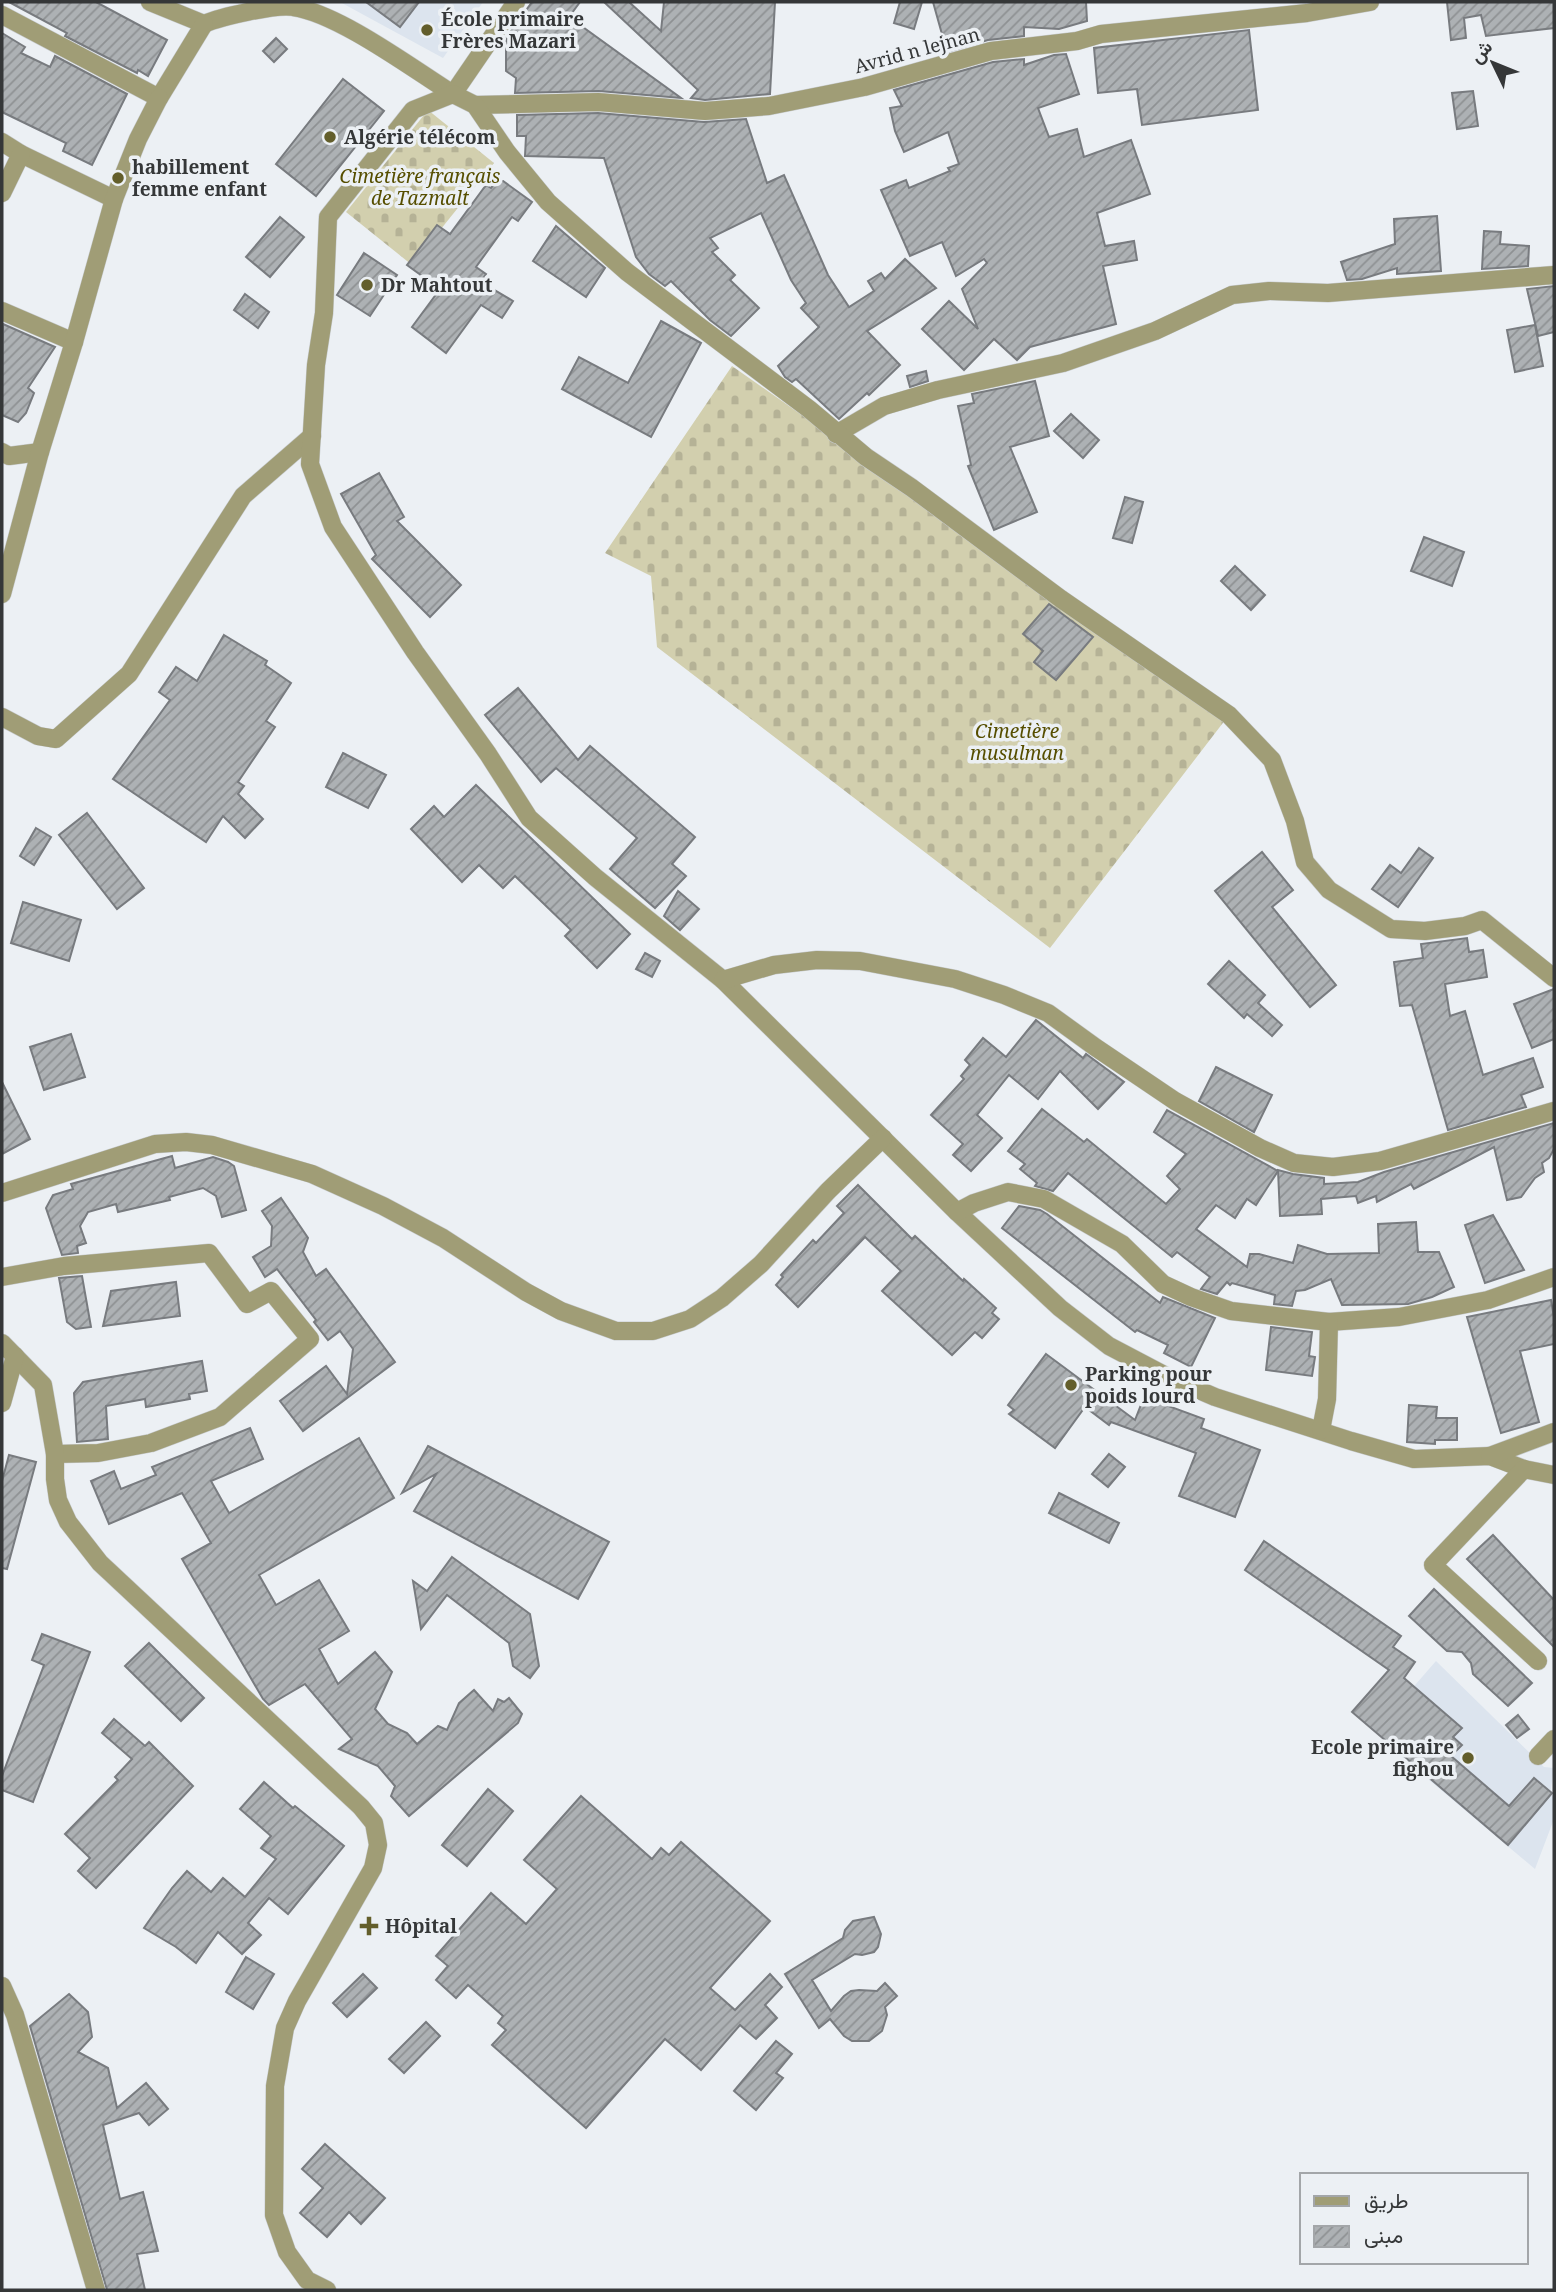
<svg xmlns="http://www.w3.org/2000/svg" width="1556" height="2292" viewBox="0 0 1556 2292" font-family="'Noto Serif',Vazirmatn,serif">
  <defs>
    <pattern id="cemetery-stones" width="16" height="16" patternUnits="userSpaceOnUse" patternTransform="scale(1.75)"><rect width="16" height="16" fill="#d2cfae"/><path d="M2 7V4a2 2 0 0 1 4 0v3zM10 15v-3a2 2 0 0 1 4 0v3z" fill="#b5b296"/></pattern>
    <pattern id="building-hatch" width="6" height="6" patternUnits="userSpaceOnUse" patternTransform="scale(1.75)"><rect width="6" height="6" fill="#adb1b4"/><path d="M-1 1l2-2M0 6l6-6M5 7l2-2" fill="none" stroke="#8e9193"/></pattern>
  </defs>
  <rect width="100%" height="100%" fill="#ecf0f4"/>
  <g fill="#dce4ee">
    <polygon points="340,2 483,2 443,58"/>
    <polygon points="1436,1661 1544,1767 1554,1768 1550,1795 1554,1796 1554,1819 1535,1869 1391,1748 1410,1723 1395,1708"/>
  </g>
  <g fill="url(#cemetery-stones)">
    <polygon points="428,110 494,163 412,265 346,212"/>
    <polygon points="732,366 1229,715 1050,948 657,647 651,576 605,553"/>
  </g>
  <g fill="url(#building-hatch)" stroke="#787b7f" stroke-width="2">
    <polygon points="9,2 96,2 167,40 148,76 138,70 137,73 65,36 67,33"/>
    <polygon points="366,2 419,2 400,27"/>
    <polygon points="532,2 580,2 569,17 681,98 599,91 515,93 516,78 506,71 506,38"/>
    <polygon points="604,2 629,2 661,31 664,2 775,2 770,94 705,100 691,98 698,90"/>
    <polygon points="900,2 922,2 914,29 894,23"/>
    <polygon points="933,2 1086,2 1087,21 1059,29 1024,27 1024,36 988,40 947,52"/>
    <polygon points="1447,2 1554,2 1554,28 1486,36 1481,15 1464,18 1466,38 1451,40"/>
    <polygon points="1249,30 1258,110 1142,125 1137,89 1098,93 1094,48"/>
    <polygon points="2,33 25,47 21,53 50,67 55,56 127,94 92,165 63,151 66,143 2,112"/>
    <polygon points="276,38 287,49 274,62 263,51"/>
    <polygon points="1066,54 1079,94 1038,108 1049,137 1077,129 1084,157 1131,140 1150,194 1097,213 1105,246 1134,241 1137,260 1103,266 1116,324 1030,347 1017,360 994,339 964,370 922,329 949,301 978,329 962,289 987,263 984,259 956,276 942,242 910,256 881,190 906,180 909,188 950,171 948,168 959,164 948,132 904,152 895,131 890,108 902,106 894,90 993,62 1024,59 1024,65 1054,55"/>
    <polygon points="343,79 384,111 316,196 276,164"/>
    <polygon points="1473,91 1478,126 1457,129 1452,93"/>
    <polygon points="598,113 704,122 746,119 767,183 784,175 828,275 849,307 874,291 868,281 881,273 885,279 905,259 936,288 867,331 900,365 869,395 867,393 839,419 796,379 792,382 785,377 778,366 819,327 801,308 806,303 791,280 761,213 710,238 718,248 712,252 735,275 730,280 759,308 731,336 710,320 671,281 665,286 649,274 636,257 604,158 525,156 526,136 517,136 517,115"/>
    <polygon points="497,181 503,181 532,202 518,221 512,217 476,267 486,274 481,282 513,301 502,318 481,305 446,353 412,327 440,289 407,265 437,225 450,234 486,185 491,188"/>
    <polygon points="1437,216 1441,271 1397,274 1397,268 1362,279 1347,280 1341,262 1395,244 1394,219"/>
    <polygon points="280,217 304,237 270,277 246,257"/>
    <polygon points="556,226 605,268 586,297 533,261"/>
    <polygon points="1484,231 1501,232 1500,244 1529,246 1528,266 1482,269"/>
    <polygon points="364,253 397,275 370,316 337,295"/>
    <polygon points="1554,286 1554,332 1538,336 1527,289"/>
    <polygon points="245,294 269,312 258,328 234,310"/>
    <polygon points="661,321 701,343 651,437 562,389 579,357 628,383"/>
    <polygon points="3,324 55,347 28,388 34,393 26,413 18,422 2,415"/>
    <polygon points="1535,325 1543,366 1515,372 1507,330"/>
    <polygon points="926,371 928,381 910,387 907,376"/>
    <polygon points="1035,381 1049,436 1010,447 1037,512 994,530 968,466 971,465 958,406 974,403 972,394"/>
    <polygon points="1071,414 1099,440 1083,458 1054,431"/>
    <polygon points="379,473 404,517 397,521 461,585 430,617 372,559 376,555 341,494"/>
    <polygon points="1125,497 1143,502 1132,543 1113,538"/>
    <polygon points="1424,537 1464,552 1452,586 1411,571"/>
    <polygon points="1235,566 1265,595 1251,610 1221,581"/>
    <polygon points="1049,604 1093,637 1056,680 1034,662 1043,651 1023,634"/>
    <polygon points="224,635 267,661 265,665 291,683 266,721 275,727 238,782 244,786 238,794 263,819 245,838 223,816 206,842 113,779 170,700 159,692 176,667 197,681"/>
    <polygon points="518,688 578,760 590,746 695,837 672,864 686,876 655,908 610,869 637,838 556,768 541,782 485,715"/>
    <polygon points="343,753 386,775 368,808 326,787"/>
    <polygon points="476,785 630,934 597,968 565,936 571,930 515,876 503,888 479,865 462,882 411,829 434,806 444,817"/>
    <polygon points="87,813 144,888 117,909 59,835"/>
    <polygon points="36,828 51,837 34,865 20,856"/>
    <polygon points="1419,848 1433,858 1398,907 1372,889 1390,865 1401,873"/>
    <polygon points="1262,852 1293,890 1272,907 1336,985 1310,1007 1215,891"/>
    <polygon points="678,891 699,909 680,930 664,916"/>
    <polygon points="23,902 81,920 69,961 11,943"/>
    <polygon points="1467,938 1469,952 1483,950 1487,977 1445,984 1450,1016 1465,1011 1483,1075 1533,1058 1543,1087 1521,1095 1526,1107 1448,1130 1412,1005 1400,1006 1394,962 1423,958 1421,944"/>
    <polygon points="645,953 660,961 652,977 636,969"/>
    <polygon points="1229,961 1265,995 1258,1003 1282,1025 1272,1036 1247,1014 1244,1018 1208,984"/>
    <polygon points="1554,989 1554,1039 1532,1048 1514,1004"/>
    <polygon points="1036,1020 1083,1058 1086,1054 1124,1082 1098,1109 1060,1071 1038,1099 1009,1075 977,1115 1002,1138 971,1171 953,1155 963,1144 931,1115 964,1079 961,1076 970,1065 965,1060 983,1038 1006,1057"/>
    <polygon points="71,1034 85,1077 44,1090 30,1047"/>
    <polygon points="1216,1067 1272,1095 1254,1132 1199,1101"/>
    <polygon points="2,1082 30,1139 2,1154"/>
    <polygon points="1042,1109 1084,1142 1087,1139 1166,1204 1180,1189 1167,1176 1186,1154 1154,1132 1167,1110 1278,1171 1256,1205 1247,1199 1235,1218 1216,1205 1196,1229 1247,1267 1250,1254 1259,1254 1293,1263 1298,1245 1327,1254 1379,1253 1378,1224 1416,1222 1418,1252 1439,1252 1454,1287 1432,1297 1408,1304 1342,1305 1331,1279 1305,1290 1296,1291 1292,1306 1274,1304 1275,1295 1232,1283 1230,1285 1227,1282 1217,1294 1201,1289 1210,1277 1177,1252 1172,1257 1068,1173 1053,1191 1035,1186 1037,1183 1020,1169 1025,1164 1008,1151"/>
    <polygon points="1554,1123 1554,1149 1549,1158 1542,1163 1544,1172 1535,1178 1521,1197 1507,1200 1494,1147 1414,1189 1411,1184 1377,1202 1376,1196 1358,1203 1356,1196 1321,1199 1322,1214 1280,1216 1278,1170 1293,1174 1324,1178 1324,1184 1358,1182 1384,1172"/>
    <polygon points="172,1156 175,1168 213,1157 228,1162 234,1166 246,1210 222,1217 216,1196 203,1188 169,1197 170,1200 118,1212 116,1204 88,1212 80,1226 86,1243 77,1246 78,1253 62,1255 46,1208 53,1195 73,1189 71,1184"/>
    <polygon points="858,1185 912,1239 915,1236 963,1281 964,1279 996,1308 992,1313 999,1319 982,1338 975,1332 952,1355 882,1291 901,1271 865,1237 798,1307 776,1285 783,1277 781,1275 813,1240 816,1243 844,1213 837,1206"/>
    <polygon points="281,1198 308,1238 303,1252 316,1276 326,1269 395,1362 303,1431 280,1401 326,1366 347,1394 353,1349 340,1331 328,1340 314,1322 316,1320 277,1269 265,1277 253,1257 271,1246 272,1226 262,1211"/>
    <polygon points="1019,1206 1040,1210 1047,1214 1160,1303 1163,1297 1215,1318 1191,1367 1164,1353 1168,1345 1137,1330 1135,1332 1002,1228"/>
    <polygon points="1493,1215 1524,1270 1485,1283 1465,1225"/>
    <polygon points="82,1276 91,1327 76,1329 67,1322 59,1278"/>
    <polygon points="176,1282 180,1316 103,1326 111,1291"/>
    <polygon points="1551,1300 1554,1317 1554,1344 1520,1351 1539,1422 1501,1433 1467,1317"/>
    <polygon points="1271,1327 1312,1332 1309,1356 1315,1357 1312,1376 1266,1370"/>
    <polygon points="1046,1354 1135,1420 1144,1397 1204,1419 1201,1428 1260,1450 1235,1517 1179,1496 1196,1453 1111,1422 1109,1425 1085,1407 1055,1448 1009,1414 1014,1410 1008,1405"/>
    <polygon points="202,1361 207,1391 189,1394 190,1399 146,1407 145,1399 106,1406 108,1439 77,1442 74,1393 83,1382"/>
    <polygon points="1409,1405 1437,1407 1436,1418 1457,1418 1457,1440 1435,1440 1435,1444 1407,1442"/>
    <polygon points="250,1428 263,1459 211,1481 229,1513 359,1438 394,1498 259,1575 276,1605 319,1580 349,1631 319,1649 338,1684 375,1652 392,1672 375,1709 388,1724 407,1733 417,1744 438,1726 447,1730 459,1703 474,1690 493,1711 498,1699 504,1702 509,1698 522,1714 518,1723 409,1816 391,1796 395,1786 378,1766 339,1749 352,1739 305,1684 269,1705 263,1699 182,1559 211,1543 182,1493 109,1524 91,1481 114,1471 121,1489 156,1475 152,1467"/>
    <polygon points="428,1446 609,1542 578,1599 414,1511 436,1474 402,1493"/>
    <polygon points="1109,1454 1125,1467 1108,1487 1092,1474"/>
    <polygon points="9,1455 36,1462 7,1569 2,1568 2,1481"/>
    <polygon points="1059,1493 1119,1523 1109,1543 1049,1513"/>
    <polygon points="1493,1535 1554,1600 1554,1647 1467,1559"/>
    <polygon points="1264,1541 1401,1636 1393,1647 1415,1662 1404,1678 1462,1728 1453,1737 1462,1745 1451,1756 1509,1806 1534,1778 1552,1793 1508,1845 1352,1712 1389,1670 1245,1570"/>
    <polygon points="452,1557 530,1614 539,1666 530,1678 513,1666 509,1643 447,1595 421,1629 413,1581 427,1591"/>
    <polygon points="1434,1589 1532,1683 1508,1706 1473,1674 1471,1663 1462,1652 1447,1651 1409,1616"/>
    <polygon points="42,1634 90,1652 33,1802 2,1790 2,1776 44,1665 32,1660"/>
    <polygon points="149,1643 204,1698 181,1721 125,1666"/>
    <polygon points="1518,1715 1529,1729 1517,1738 1506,1725"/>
    <polygon points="114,1719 145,1746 149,1742 193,1786 96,1888 78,1871 90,1858 65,1834 118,1780 115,1777 132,1759 102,1733"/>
    <polygon points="264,1782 293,1808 295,1806 344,1846 288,1914 269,1898 248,1923 261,1935 242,1954 218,1932 196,1963 176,1947 144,1928 172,1888 187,1871 211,1892 223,1878 245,1897 276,1859 261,1848 271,1836 240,1809"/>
    <polygon points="488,1789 513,1811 467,1866 442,1845"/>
    <polygon points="581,1796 652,1859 661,1848 669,1855 681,1842 770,1921 710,1988 735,2010 770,1974 782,1987 765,2005 777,2018 756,2039 740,2025 701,2070 665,2039 586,2128 492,2045 506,2030 498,2023 503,2016 468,1985 456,1998 436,1980 448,1966 436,1956 491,1893 526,1924 557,1889 524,1860"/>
    <polygon points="874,1917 881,1934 878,1947 874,1952 862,1955 855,1954 812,1980 831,2011 844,1996 851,1991 859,1990 877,1991 885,1983 897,1996 885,2007 887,2015 882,2031 869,2041 852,2041 844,2036 830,2019 819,2028 785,1974 843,1938 845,1930 853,1921"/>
    <polygon points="246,1957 274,1974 253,2009 226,1992"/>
    <polygon points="363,1974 377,1988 347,2017 333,2003"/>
    <polygon points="69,1994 88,2012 92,2037 78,2052 108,2068 117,2108 146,2083 168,2109 149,2125 139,2113 103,2125 120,2199 143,2192 158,2251 137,2254 145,2290 107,2290 30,2026"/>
    <polygon points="426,2022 440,2036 404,2073 389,2059"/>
    <polygon points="776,2041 792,2054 776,2073 783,2078 756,2110 734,2091"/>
    <polygon points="325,2144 385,2198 361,2224 349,2212 327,2237 300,2213 323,2188 302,2169"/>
  </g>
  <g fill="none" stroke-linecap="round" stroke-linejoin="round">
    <defs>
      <g id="street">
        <path d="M150 2 204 24C220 17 276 4 293 7 338 13 413 69 453 94L516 2"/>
        <polyline points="2,15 159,98 204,24"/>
        <polyline points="475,105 598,102 705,111 769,106 864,87 991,51 1077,41 1101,34 1307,13 1370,2"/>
        <polyline points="2,142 21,154 114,199"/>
        <polyline points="2,193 21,154"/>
        <polyline points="2,311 74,342"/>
        <polyline points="836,434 884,406 938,390 1063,363 1155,331 1232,295 1269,291 1328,293 1554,275"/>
        <polyline points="2,452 9,456 40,452"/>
        <polyline points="2,594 40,452 74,342 114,199 138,139 159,98"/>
        <polyline points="2,717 38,736 56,739 129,674 243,496 312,436"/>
        <polyline points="1554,978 1482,920 1465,926 1425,931 1391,929 1329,890 1305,862 1295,821 1272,760 1229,715 1061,599 912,488 866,457 809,409 627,272 548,202 507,152 475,105 453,94 413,110 328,217 324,313 316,365 310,464 333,527 415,652 488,754 529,818 595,877 723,980 957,1212 1060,1308 1109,1346 1166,1376 1215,1397 1351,1441 1414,1459 1490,1456 1524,1469 1554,1475"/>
        <polyline points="723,980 774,965 817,960 860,961 955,979 1004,995 1048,1013 1095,1047 1175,1101 1260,1148 1294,1163 1333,1167 1380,1161 1554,1111"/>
        <polyline points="2,1193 155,1144 186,1142 212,1145 312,1174 383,1206 443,1238 526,1292 561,1311 616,1331 653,1331 690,1319 722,1298 761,1264 828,1191 883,1138"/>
        <polyline points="957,1212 974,1203 1008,1192 1044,1199 1122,1244 1163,1284 1191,1297 1231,1311 1329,1322 1399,1317 1488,1300 1554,1277"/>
        <polyline points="2,1277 64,1266 209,1253 247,1304 271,1291 310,1339 220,1417 151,1443 98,1453 55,1454"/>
        <polyline points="2,1343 43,1385 55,1454 55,1479 58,1500 68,1522 100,1563 361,1807 374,1823 378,1845 373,1868 297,2001 285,2028 275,2086 274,2215 287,2252 307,2280 327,2290"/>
        <polyline points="2,1403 15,1356"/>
        <polyline points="1321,1430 1327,1399 1329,1322"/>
        <polyline points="1490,1456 1554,1432"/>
        <polyline points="1524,1469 1433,1565 1538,1661"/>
        <polyline points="1538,1756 1554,1739"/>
        <polyline points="2,1986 15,2015 96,2290"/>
      </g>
    </defs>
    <use href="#street" stroke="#c7cbce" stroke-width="19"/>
    <use href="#street" stroke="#a09d76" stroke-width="18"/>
  </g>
  <g fill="#635e2b" stroke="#ecf0f4" stroke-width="2.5">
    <circle cx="427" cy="30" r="7"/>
    <circle cx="330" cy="137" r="7"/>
    <circle cx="118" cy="178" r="7"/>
    <circle cx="367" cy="285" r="7"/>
    <circle cx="1071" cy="1385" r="7"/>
    <circle cx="1468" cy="1758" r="7"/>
    <path d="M365.5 1915.5h7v7h7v7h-7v7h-7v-7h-7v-7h7z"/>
  </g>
  <g text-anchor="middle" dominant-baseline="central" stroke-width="7" stroke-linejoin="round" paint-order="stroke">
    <g font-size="19" font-weight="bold" fill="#353738" stroke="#ecf0f4" text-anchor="start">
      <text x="441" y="19">École primaire<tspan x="441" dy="22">Frères Mazari</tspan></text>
      <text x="344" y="137">Algérie télécom</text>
      <text x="132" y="167">habillement<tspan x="132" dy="22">femme enfant</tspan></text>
      <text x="381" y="285">Dr Mahtout</text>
      <text x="1085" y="1374">Parking pour<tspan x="1085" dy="22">poids lourd</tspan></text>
      <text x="1454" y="1747" text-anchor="end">Ecole primaire<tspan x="1454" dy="22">fighou</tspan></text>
      <text x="385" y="1926">Hôpital</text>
    </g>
    <g font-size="19" fill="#353738" stroke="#ecf0f4">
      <text transform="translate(917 50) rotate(-15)">Avrid n lejnan</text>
    </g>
    <g font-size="19" font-style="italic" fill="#564e00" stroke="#ecf0f4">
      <text x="420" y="176">Cimetière français<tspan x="420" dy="22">de Tazmalt</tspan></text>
      <text x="1017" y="731">Cimetière<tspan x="1017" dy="22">musulman</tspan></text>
    </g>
  </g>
  <rect width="1556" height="2292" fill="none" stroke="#353738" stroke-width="7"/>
  <rect x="1300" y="2173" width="228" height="91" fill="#ecf0f4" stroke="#a3a6a9" stroke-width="2"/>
  <rect x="1314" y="2196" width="35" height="10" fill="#a09d76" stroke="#a3a6a9" stroke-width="2"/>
  <text x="1364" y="2208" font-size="21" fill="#353738">طريق</text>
  <rect x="1314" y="2226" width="35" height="21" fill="url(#building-hatch)" stroke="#a3a6a9" stroke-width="2"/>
  <text x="1364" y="2243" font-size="21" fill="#353738">مبنى</text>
  <g transform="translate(1493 63) rotate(313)" stroke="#ecf0f4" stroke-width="5" paint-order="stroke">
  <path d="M0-5L12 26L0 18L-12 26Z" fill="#353738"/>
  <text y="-10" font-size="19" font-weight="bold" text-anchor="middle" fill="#353738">ش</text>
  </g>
</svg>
